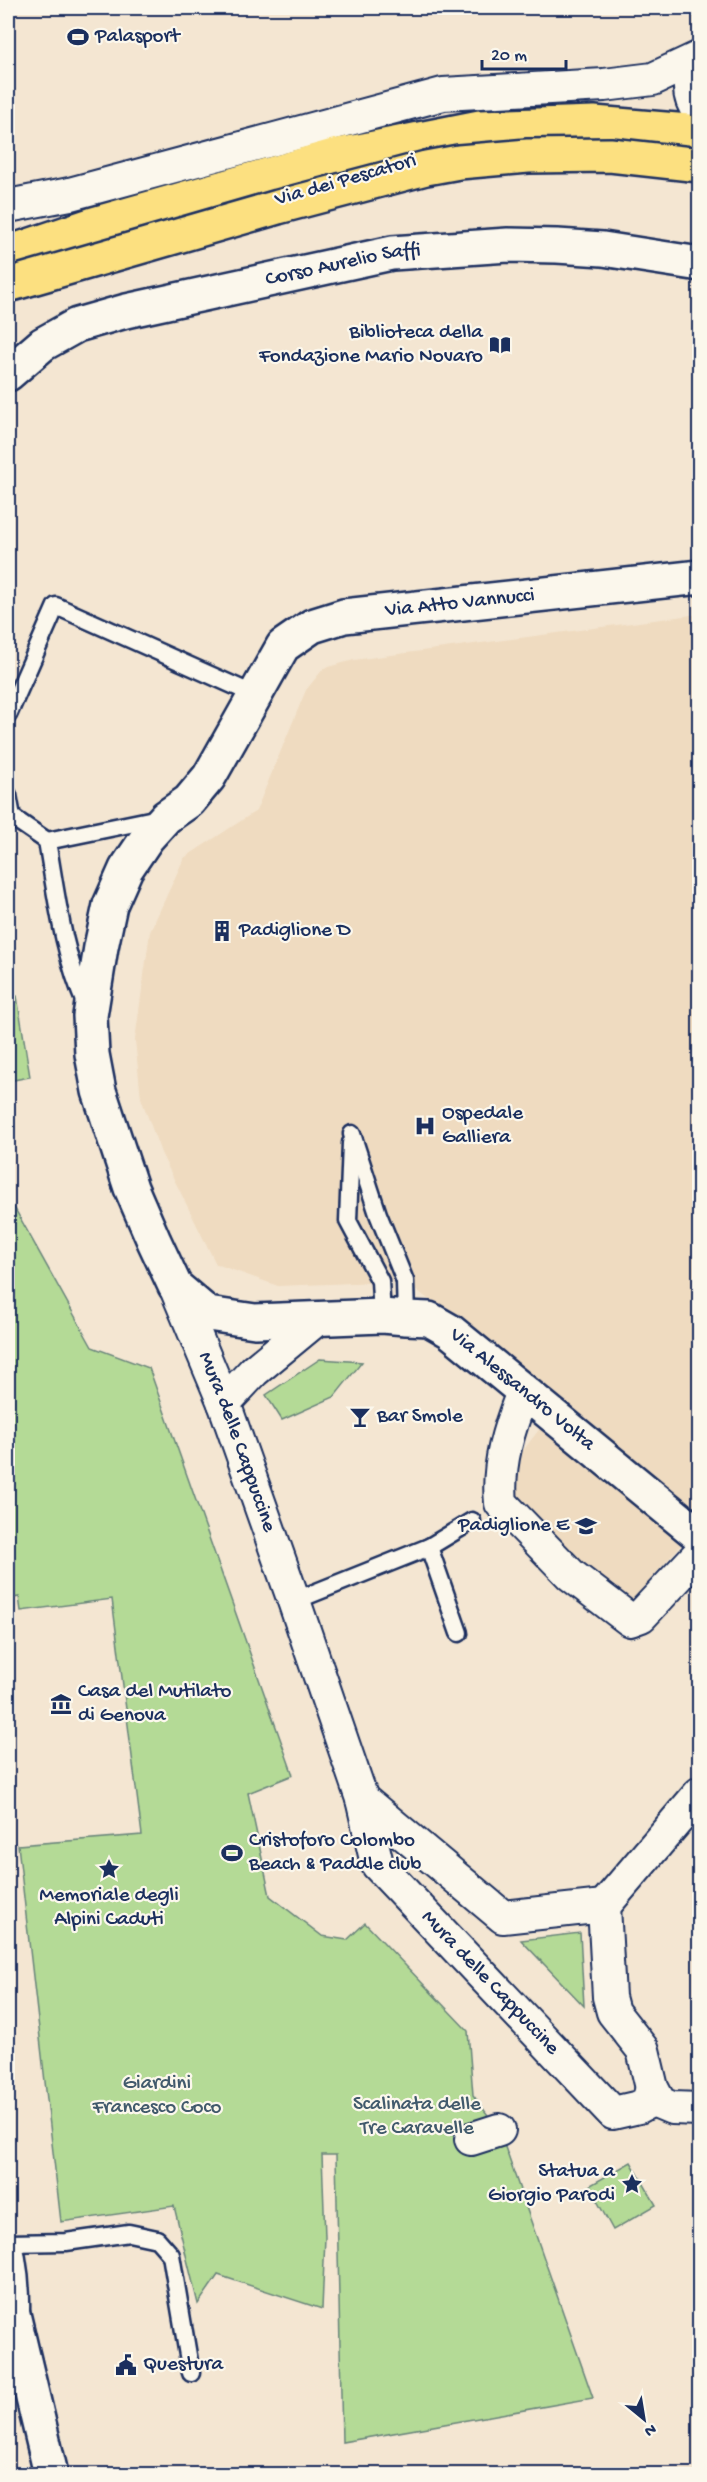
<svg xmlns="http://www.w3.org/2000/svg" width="707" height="2482" viewBox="0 0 707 2482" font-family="'Gochi Hand',sans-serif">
  <rect width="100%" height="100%" fill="#f4e6d2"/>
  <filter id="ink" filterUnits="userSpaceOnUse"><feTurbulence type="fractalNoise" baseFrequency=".0167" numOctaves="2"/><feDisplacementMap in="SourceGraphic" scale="12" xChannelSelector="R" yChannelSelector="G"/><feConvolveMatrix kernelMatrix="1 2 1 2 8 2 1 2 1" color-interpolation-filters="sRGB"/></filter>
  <g filter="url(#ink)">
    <polygon fill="#efdbc0" points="699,614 699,1524 630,1603 490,1494 560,1402 405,1281 278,1286 216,1264 161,1153 141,1098 135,1040 150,932 184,858 256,811 306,690 324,668 354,660"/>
    <g fill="#b4da96" stroke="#68847a" stroke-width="1.5">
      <polygon points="17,996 30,1077 8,1081 8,997"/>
      <polygon points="8,1200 15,1209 92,1347 149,1368 293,1775 248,1793 270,1896 322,1936 347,1940 365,1923 468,2031 473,2095 499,2130 593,2398 342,2442 336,2155 322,2155 325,2237 322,2309 218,2275 198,2304 174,2206 61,2222 18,1845 142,1835 112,1599 21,1611 19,1597 8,1599"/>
      <polygon points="320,1359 362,1362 334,1397 282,1420 266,1395"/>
      <polygon points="580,1933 584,2006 521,1940"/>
      <polygon points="631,2162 656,2205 613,2230 589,2186"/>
    </g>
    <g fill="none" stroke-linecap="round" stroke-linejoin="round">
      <defs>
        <g id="lane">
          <polyline points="8,715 56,606 255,695"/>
          <polyline points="8,795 12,817 47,841"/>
          <path d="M87 1008C63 954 57 899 47 841L159 818"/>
          <polyline points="352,1134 378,1214 405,1281 406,1318"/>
          <polyline points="351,1143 348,1221 380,1281 382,1316"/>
          <polyline points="429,1547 459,1633"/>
          <polyline points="294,1601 429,1547 472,1521"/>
          <polyline points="8,2243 66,2242 129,2233 157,2239 171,2255 191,2373"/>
        </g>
        <g id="street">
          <path d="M700 59C687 76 686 97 700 114"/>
          <polyline points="8,206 70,194 443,94 604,85 653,79 700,57"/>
          <path id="s1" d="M175 1286 224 1403 294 1601 362 1799 377 1864 613 2113 639 2107 648 2102 652 2088"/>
          <path d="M523 1392C509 1428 497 1464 501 1503L571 1575 630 1620 641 1616 700 1553"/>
          <polyline points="224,1403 254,1371 317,1319"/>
          <polyline points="362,1799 503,1917 604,1906 609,1997 613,2012 643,2050 652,2088 660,2103 672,2108 700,2109"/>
          <polyline points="604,1906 700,1793"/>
          <polyline points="471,2139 499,2130"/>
        </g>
        <g id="secondary">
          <path id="s2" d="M8 374 43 344 77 325 126 311 392 253 508 245 557 246 603 249 700 264"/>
          <path id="s3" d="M700 577 344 616 312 626 283 646 209 777 189 801 166 817 147 838 126 869 110 905 101 947 90 1016 92 1054 99 1091 131 1188 154 1241 175 1286 208 1314 255 1321 382 1316 406 1318 429 1319 450 1331 700 1536"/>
          <path d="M8 2256C13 2283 14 2308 11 2335"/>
          <polyline points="13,2314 51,2474"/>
        </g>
        <polyline id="highway" points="8,253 94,224 334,156 480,127 594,123 700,132"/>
      </defs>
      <use href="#lane" stroke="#1b2f5e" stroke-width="21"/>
      <use href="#street" stroke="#1b2f5e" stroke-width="36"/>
      <use href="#secondary" stroke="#1b2f5e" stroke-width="38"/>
      <use href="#highway" stroke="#1b2f5e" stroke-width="38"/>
      <use href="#lane" stroke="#fbf7ec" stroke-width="16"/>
      <use href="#street" stroke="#fbf7ec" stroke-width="32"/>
      <use href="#secondary" stroke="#fbf7ec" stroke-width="33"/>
      <use href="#highway" stroke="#fce080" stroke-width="33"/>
      <defs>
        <polyline id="highway-bridge" points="8,285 278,207 426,168 459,162 528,156 610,155 700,165"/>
      </defs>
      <use href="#highway-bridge" stroke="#1b2f5e" stroke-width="38" stroke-linecap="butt"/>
      <use href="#highway-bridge" stroke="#fce080" stroke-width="33"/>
    </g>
  </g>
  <defs>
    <symbol id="stadium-bare" viewBox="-9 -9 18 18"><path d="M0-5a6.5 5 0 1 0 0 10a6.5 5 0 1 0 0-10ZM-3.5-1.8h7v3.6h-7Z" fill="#1b2f5e" stroke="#fbf7ec" stroke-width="2.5" paint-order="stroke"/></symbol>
    <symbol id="library-bare" viewBox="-9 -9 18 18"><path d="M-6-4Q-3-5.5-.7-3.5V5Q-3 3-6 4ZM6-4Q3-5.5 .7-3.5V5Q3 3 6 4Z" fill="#1b2f5e" stroke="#fbf7ec" stroke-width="2.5" paint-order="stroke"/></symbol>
    <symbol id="building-bare" viewBox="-9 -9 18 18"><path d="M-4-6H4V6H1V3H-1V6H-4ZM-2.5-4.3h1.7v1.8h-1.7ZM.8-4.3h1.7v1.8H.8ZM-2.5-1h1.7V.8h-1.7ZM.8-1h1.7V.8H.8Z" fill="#1b2f5e" stroke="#fbf7ec" stroke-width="2.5" paint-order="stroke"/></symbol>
    <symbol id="hospital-bare" viewBox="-9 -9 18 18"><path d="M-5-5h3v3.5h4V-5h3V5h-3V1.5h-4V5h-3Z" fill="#1b2f5e" stroke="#fbf7ec" stroke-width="2.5" paint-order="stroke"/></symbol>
    <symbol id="bar-bare" viewBox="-9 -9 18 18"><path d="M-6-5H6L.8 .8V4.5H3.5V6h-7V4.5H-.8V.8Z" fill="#1b2f5e" stroke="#fbf7ec" stroke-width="2.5" paint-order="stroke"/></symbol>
    <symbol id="school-bare" viewBox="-9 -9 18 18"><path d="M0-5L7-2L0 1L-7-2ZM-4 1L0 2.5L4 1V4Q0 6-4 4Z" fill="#1b2f5e" stroke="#fbf7ec" stroke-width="2.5" paint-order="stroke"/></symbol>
    <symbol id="museum-bare" viewBox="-9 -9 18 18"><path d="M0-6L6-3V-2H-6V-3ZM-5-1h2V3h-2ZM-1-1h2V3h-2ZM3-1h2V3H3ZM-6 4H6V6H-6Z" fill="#1b2f5e" stroke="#fbf7ec" stroke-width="2.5" paint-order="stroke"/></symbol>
    <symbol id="sight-bare" viewBox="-9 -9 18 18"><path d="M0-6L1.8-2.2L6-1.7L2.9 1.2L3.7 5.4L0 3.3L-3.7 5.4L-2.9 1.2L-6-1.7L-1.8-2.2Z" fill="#1b2f5e" stroke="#fbf7ec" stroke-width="2.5" paint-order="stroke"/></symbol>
    <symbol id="civic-bare" viewBox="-9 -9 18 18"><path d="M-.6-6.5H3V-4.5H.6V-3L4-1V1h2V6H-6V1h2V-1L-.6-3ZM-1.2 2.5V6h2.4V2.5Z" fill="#1b2f5e" stroke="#fbf7ec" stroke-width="2.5" paint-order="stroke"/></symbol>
  </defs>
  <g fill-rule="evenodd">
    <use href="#stadium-bare" x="63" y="22" width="30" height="30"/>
    <use href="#library-bare" x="485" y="330" width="30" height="30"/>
    <use href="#building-bare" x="207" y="916" width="30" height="30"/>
    <use href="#hospital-bare" x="410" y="1111" width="30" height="30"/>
    <use href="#bar-bare" x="345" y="1402" width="30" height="30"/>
    <use href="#school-bare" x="571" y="1511" width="30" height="30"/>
    <use href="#museum-bare" x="46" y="1689" width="30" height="30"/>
    <use href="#stadium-bare" x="217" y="1838" width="30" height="30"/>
    <use href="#sight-bare" x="94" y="1854" width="30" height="30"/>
    <use href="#sight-bare" x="617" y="2169" width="30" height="30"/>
    <use href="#civic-bare" x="111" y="2350" width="30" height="30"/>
  </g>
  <g text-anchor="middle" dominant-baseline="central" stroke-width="4.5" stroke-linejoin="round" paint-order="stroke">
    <g font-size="21" fill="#1b2f5e" stroke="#fbf7ec" text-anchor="start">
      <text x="95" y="37">Palasport</text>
      <text x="483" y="333" text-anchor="end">Biblioteca della<tspan x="483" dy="24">Fondazione Mario Novaro</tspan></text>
      <text x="239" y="931">Padiglione D</text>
      <text x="442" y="1114">Ospedale<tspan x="442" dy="24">Galliera</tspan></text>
      <text x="377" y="1417">Bar Smole</text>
      <text x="569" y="1526" text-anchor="end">Padiglione E</text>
      <text x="78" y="1692">Casa del Mutilato<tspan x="78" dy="24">di Genova</tspan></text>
      <text x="249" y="1841">Cristoforo Colombo<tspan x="249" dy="24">Beach &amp; Paddle club</tspan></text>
      <text x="109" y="1896" text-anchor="middle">Memoriale degli<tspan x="109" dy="24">Alpini Caduti</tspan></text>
      <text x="615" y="2172" text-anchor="end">Statua a<tspan x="615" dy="24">Giorgio Parodi</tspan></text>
      <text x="143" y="2365">Questura</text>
    </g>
    <g font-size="21" fill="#1b2f5e" stroke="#fbf7ec">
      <text transform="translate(346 181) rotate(-16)">Via dei Pescatori</text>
      <text stroke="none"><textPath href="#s2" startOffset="358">Corso Aurelio Saffi</textPath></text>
      <text transform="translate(460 604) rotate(-6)">Via Atto Vannucci</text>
      <text stroke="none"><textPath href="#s3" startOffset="1522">Via Alessandro Volta</textPath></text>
      <text stroke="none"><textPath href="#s1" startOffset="168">Mura delle Cappuccine</textPath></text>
      <text stroke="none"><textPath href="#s1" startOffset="777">Mura delle Cappuccine</textPath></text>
    </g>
    <g font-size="21" fill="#415a6c" stroke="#fbf7ec">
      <text x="157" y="2084">Giardini<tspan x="157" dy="24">Francesco Coco</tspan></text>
      <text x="417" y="2105">Scalinata delle<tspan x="417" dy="24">Tre Caravelle</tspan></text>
    </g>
  </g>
  <rect width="707" height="2482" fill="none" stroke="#fbf7ec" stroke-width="30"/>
  <rect x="15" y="15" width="677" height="2452" fill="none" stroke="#1b2f5e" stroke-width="2" filter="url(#ink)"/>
  <g transform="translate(644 2419) rotate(150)" stroke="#fbf7ec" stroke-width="4.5" paint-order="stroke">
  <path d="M0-4.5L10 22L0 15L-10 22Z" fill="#1b2f5e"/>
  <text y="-9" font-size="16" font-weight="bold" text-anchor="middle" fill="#1b2f5e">N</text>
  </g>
  <path d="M482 60v9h84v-9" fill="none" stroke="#1b2f5e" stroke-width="3"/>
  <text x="491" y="60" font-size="18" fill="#1b2f5e" stroke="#fbf7ec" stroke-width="4.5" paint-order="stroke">20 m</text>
</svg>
